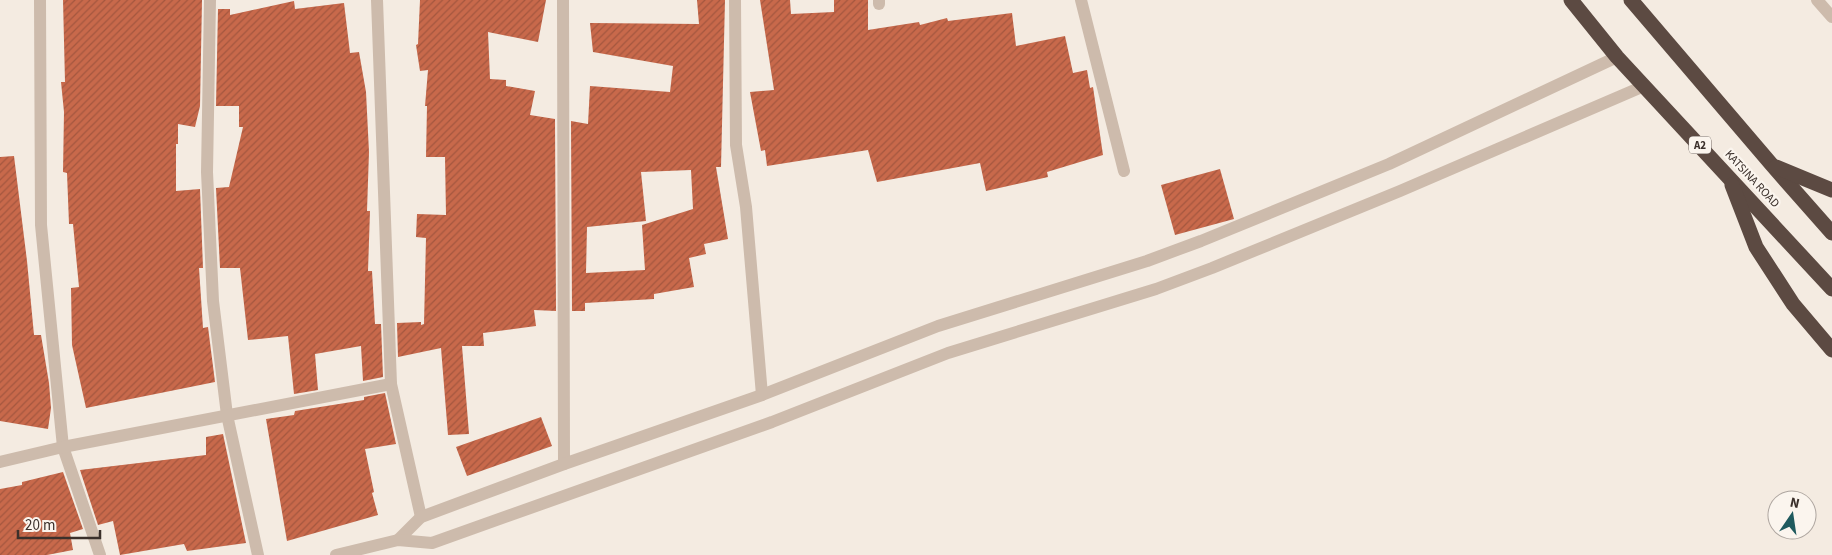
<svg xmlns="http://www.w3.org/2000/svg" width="1832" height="555" viewBox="0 0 1832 555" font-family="'Source Sans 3',sans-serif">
  <defs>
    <pattern id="building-hatch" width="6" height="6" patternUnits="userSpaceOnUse" patternTransform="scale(1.25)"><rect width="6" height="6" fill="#c8694b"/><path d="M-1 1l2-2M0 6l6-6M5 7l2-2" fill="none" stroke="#a4573f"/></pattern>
  </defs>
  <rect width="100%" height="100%" fill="#f4ebe1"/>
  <g fill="url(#building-hatch)" fill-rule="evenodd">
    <polygon points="63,0 202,0 200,106 195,127 178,124 178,144 176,144 176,191 200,189 203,268 199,268 203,328 208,327 215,382 86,408 72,345 71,288 79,287 73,224 69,224 67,173 63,172 64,112 61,82 65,82"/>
    <polygon points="420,0 546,0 538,42 488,32 490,79 506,80 506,86 535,91 530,115 555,119 556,311 534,310 536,326 483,333 484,346 462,346 469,434 448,435 441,348 398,357 397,323 421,322 421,325 424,324 426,238 416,237 417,214 446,215 445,157 426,157 427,106 425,106 428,70 420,71 416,45 418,44"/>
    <path d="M697 0H725L721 167H716L728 239 704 244 706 254 689 258 694 287 654 294V299L585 303V311H572L571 121 588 124 590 86 670 92 673 66 593 52 590 23 699 24ZM691 170 693 209 642 225 645 270 586 273 587 227 646 221 641 172Z"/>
    <polygon points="760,0 790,0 791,14 834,12 834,0 868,0 868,30 919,22 920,25 947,18 948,21 1012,13 1016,46 1065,36 1073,73 1087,70 1090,88 1093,87 1103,155 1047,172 1048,177 986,191 980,163 877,182 868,150 767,166 765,150 761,151 750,92 774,90"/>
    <polygon points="294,1 295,9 344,3 350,53 359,52 366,92 369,152 367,211 370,211 368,271 372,271 375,324 381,324 383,377 363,381 361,346 315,354 318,390 294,394 288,336 248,340 240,268 220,268 216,188 229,187 243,127 239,127 239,106 216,106 218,9 230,9 230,15"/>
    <polygon points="14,156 27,261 34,335 41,335 49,383 51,408 48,429 0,421 0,157"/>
    <polygon points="1220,169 1234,219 1175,235 1161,185"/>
    <polygon points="385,393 396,444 365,449 374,492 372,493 378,515 287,541 266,419 294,415 295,411 364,400 364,397"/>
    <polygon points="541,417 552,446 467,476 456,447"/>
    <polygon points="223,434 246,543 187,551 184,544 120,555 113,521 98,525 80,470 206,455 206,437"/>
    <polygon points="63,472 83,529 70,533 73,550 47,555 0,555 0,489 22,485 22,482"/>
  </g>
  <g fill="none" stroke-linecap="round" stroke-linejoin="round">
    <polyline stroke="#cdbbac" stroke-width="12" points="1817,0 1832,17"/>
    <g stroke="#cdbbac" stroke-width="12">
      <polyline points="40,0 41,225 63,447 100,555"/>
      <polyline points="210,0 207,172 213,301 227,415 258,555"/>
      <polyline points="377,0 391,384 421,517"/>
      <polyline points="563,0 564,464"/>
      <polyline points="735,0 736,145 746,207 762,395"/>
      <polyline points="879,0 879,4"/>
      <polyline points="1081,0 1124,171"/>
      <polyline points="0,462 63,447 391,384"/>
      <polyline points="398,540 421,517 564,464 762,395 938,326 1147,261 1201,241 1389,164 1617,57"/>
      <polyline points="336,555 398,540 432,543 772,422 948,353 1156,289 1212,268 1400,191 1644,86"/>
    </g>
    <g stroke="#5c4a42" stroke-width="15">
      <polyline points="1571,0 1617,57 1832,289"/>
      <polyline points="1631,0 1772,165 1832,233"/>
      <polyline points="1776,167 1832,190"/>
      <polyline points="1732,185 1756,247 1793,304 1832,350"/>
    </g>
  </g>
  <g text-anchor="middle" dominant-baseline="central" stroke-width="4.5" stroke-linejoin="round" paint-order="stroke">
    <rect fill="#fbf5ee" stroke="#756b66" stroke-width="1" x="1689" y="136.5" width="22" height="17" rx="4"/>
    <g font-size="11" font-weight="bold" fill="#3b302b">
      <text x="1700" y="145">A2</text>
    </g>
    <g font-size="12" fill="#3b302b" stroke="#fbf5ee">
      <text transform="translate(1752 179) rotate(47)">KATSINA ROAD</text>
    </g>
  </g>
  <g transform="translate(1792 515) rotate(13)"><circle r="24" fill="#fbf5ee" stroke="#aea6a0"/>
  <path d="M0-4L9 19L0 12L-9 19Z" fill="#1f5a5e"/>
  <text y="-8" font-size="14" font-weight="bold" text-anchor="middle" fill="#3b302b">N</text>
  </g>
  <path d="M18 530v8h82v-8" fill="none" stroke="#3b302b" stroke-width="2.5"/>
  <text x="25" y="530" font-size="15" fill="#3b302b" stroke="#fbf5ee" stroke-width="4" paint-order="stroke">20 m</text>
</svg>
